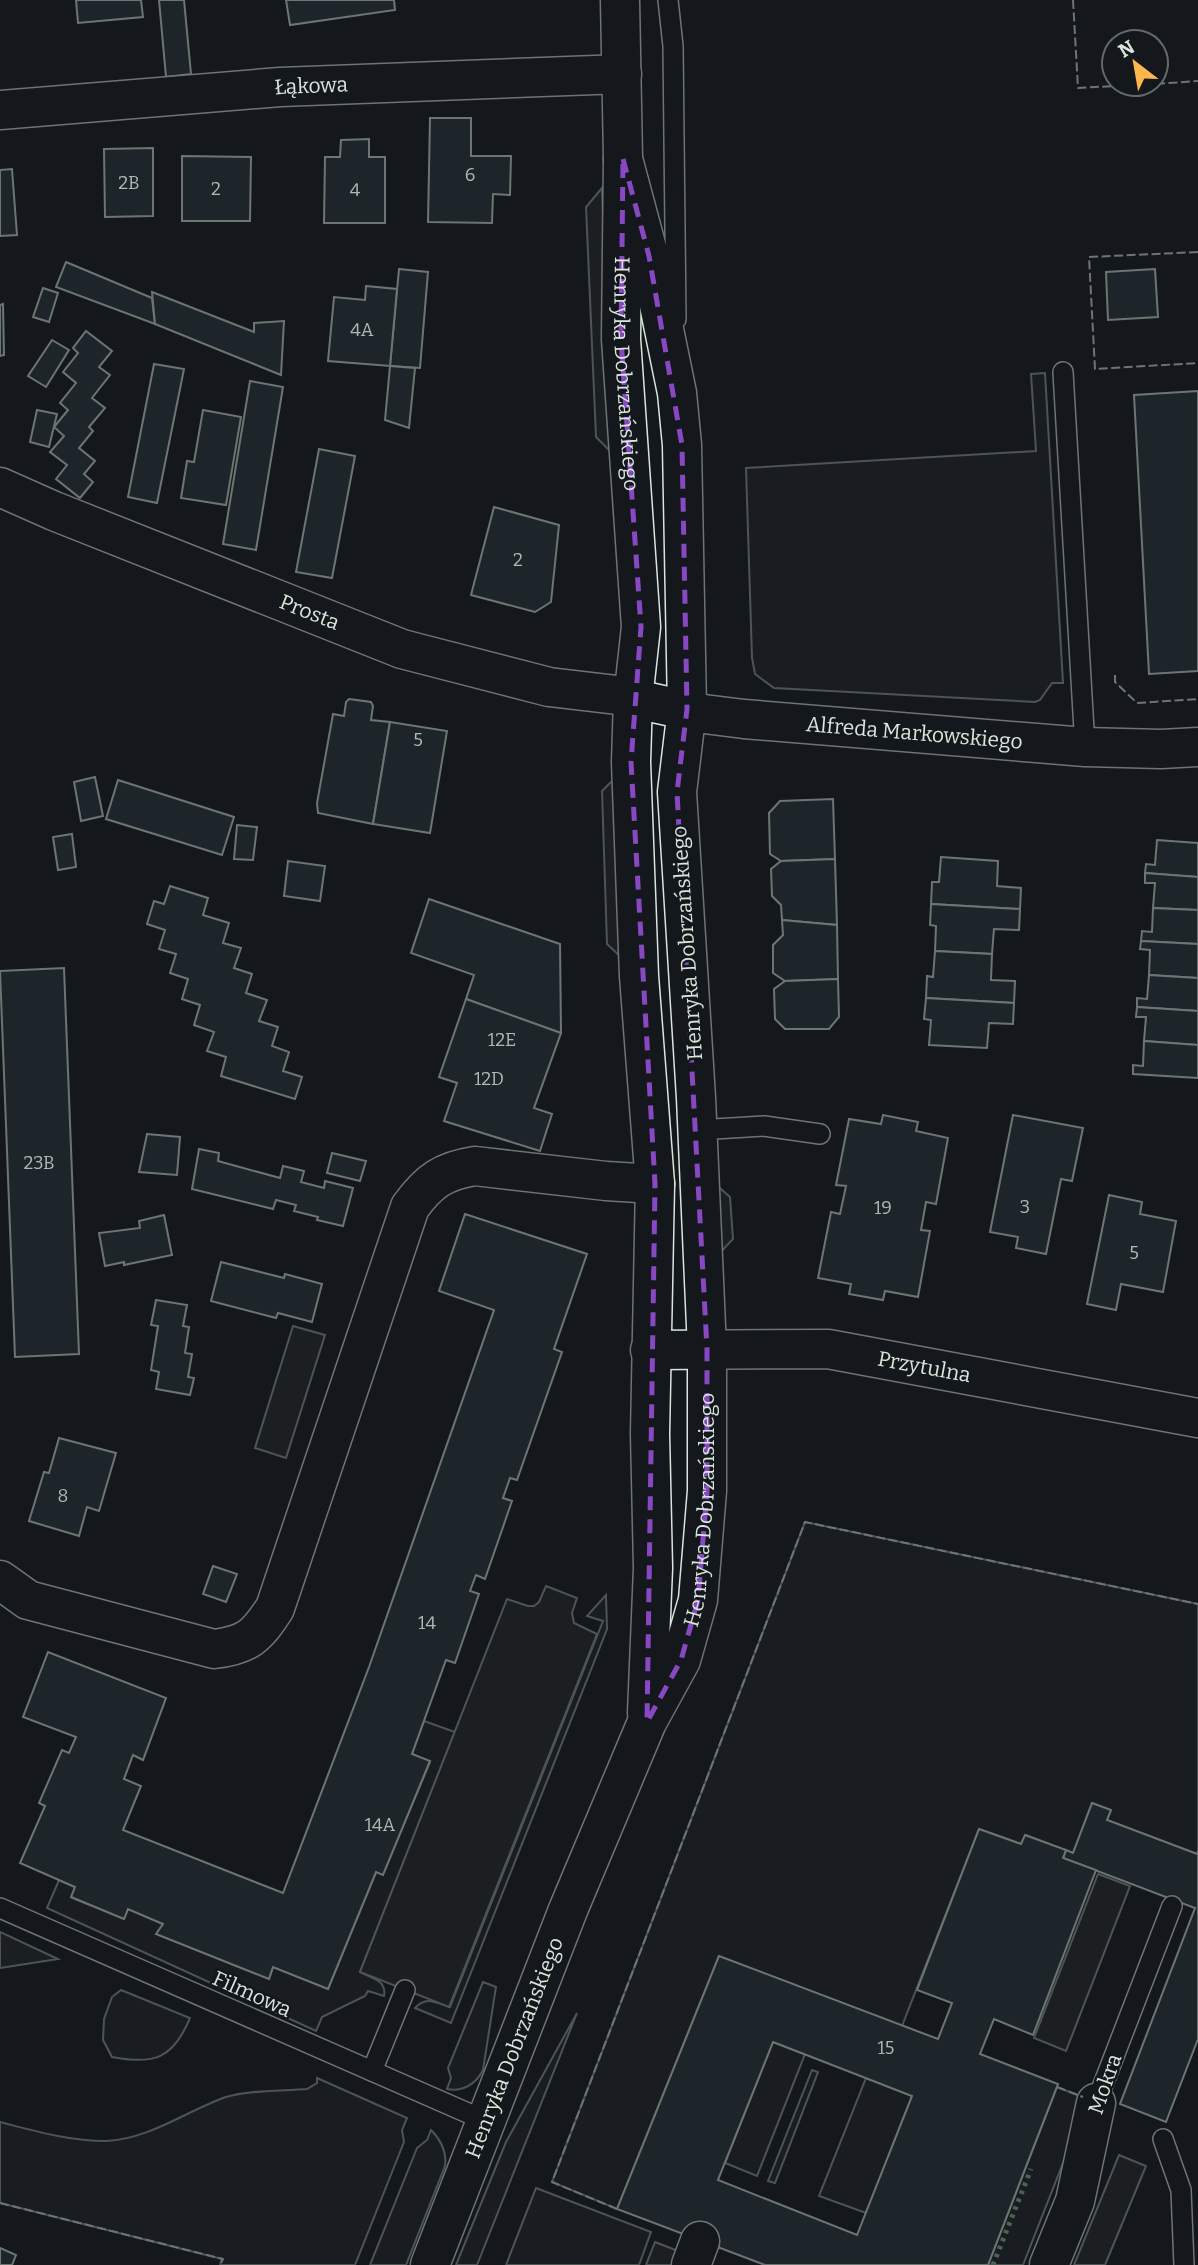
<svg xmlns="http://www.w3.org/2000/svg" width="1198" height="2265" viewBox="0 0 1198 2265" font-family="Bitter,serif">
  <rect width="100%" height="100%" fill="#14181c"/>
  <g fill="#202428" stroke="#939e99" stroke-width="2">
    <polygon points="1045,373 1063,683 1052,683 1040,700 1035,702 774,688 755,674 752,658 746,468 1036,451 1031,374"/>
    <polygon points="805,1522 1198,1604 1198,1851 1197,1854 1107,1820 1111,1810 1092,1803 1073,1853 1026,1835 1021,1844 979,1829 902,2026 719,1956 617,2209 552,2182"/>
    <path d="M606 1595 607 1629 600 1647 451 2023 415 2008C426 1995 437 2003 450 2007L603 1621 587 1616Z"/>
    <path d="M424 1721 455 1732 360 1972C371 1978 387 1980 384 1996L368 1991 365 1996 322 2017 316 2031 47 1908 59 1880 75 1887 72 1898 124 1919 128 1909 163 1924 157 1934 269 1979 273 1967 328 1989 376 1872 383 1874 430 1762 412 1754Z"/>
    <path d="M483 1982 496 1987 483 2070C476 2084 463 2092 447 2089L451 2078 448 2068Z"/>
    <path d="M121 1990 190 2018C173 2059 154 2065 112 2057L103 2040 104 2019 112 1997Z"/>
    <polygon points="577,2013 477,2265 456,2265 506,2142"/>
    <polygon points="773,2042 805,2054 757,2176 725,2163"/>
    <polygon points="812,2070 818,2072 775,2183 768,2181"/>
    <path d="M317 2078 407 2118 402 2130 404 2142 355 2265H220L222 2259 0 2203V2122C35 2131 69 2141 106 2141 150 2139 186 2111 226 2097 249 2090 283 2091 307 2089L317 2083Z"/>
    <polygon points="866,2078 912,2096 866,2213 819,2196"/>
    <polygon points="1057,2087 1088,2099 1023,2265 988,2265"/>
    <path d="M431 2130C441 2140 447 2151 445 2166L406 2265H370L417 2148 427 2140Z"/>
    <polygon points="536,2188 651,2232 639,2265 506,2265"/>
  </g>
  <g fill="#24282b" stroke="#939e99" stroke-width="2">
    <polygon points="602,188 611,452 596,437 586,207"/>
    <polygon points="619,774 623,959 607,944 602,791"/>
    <polygon points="713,1182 730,1197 733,1239 717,1256"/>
    <polygon points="293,1326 325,1335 286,1458 255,1448"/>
    <polygon points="546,1586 577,1598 572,1613 574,1623 597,1634 449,2007 360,1972 507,1599 528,1606 534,1606 539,1602"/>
    <polygon points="1098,1874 1130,1886 1066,2051 1034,2038"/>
    <polygon points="0,1932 58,1959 0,1968"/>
    <polygon points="1119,2155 1146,2166 1105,2265 1074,2265"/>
    <polygon points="655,2242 686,2254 682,2265 646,2265"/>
  </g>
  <g fill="#2c363c" stroke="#d8e6dc" stroke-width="2" fill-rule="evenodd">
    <polygon points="76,0 141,0 143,17 78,23"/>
    <polygon points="159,0 184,0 191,74 166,77"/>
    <polygon points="286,0 394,0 395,10 290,25"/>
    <polygon points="430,118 471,118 471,156 511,156 510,195 493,194 492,223 428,222"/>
    <polygon points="369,139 369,157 385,157 385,223 324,223 325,157 340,157 341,140"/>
    <polygon points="153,148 153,216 105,217 104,149"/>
    <polygon points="182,156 251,157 250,221 182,221"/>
    <polygon points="12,169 17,235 0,236 0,170"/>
    <polygon points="66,262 152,298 155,324 56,287"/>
    <polygon points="399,269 428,272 420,368 390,366"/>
    <polygon points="1155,269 1158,317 1108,320 1106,272"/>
    <polygon points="366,286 397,289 390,366 328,361 334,297 365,300"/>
    <polygon points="43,288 58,293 49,322 33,317"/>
    <polygon points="152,292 254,332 254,323 284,321 281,375 155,324"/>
    <polygon points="3,304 4,355 0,356 0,305"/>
    <polygon points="86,331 112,351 99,367 110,375 92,398 105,408 89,427 93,431 79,448 95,461 84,474 93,482 80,498 56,479 67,465 50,452 64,436 54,427 68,410 60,403 76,383 63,372 78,353 73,348"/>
    <polygon points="52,340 69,350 46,387 28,376"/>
    <polygon points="154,364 184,369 157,503 128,497"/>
    <polygon points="390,366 415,368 409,428 385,420"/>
    <polygon points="250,381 283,387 256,550 223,544"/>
    <polygon points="1198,391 1198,671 1149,674 1134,395"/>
    <polygon points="37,410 57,414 49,447 30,442"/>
    <polygon points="203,410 241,417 226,505 181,498 187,461 194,462"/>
    <polygon points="319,449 355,456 332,578 296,572"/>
    <polygon points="494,507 559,525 551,602 535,612 471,595"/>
    <polygon points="349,699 371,702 373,706 371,720 390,722 373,824 318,813 317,803 333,714 344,716 346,702"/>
    <polygon points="390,722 447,731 430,833 373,824"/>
    <polygon points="95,777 103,816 81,821 74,782"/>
    <polygon points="118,780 234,817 222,855 106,819"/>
    <polygon points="833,799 835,859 781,861 770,854 769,813 780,801"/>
    <polygon points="237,825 257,827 253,860 234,859"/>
    <polygon points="72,834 76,867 58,870 53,837"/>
    <polygon points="1157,840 1198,843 1198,877 1145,873 1146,864 1155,865"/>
    <polygon points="941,857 998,861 997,886 1021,888 1020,909 931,904 932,882 939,882"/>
    <polygon points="835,859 837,925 782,920 781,905 772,896 771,869 781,861"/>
    <polygon points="288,861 325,866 320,901 284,896"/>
    <polygon points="1145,873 1198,877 1198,910 1153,908 1155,883 1145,883"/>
    <polygon points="170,886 208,898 203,915 229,923 223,943 241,948 234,968 252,974 246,993 267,1000 259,1021 278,1027 272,1046 289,1052 283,1071 302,1077 295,1099 221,1076 226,1057 207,1051 214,1032 194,1025 200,1005 182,999 188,979 170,973 176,954 159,949 165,930 147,924 154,901 164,904"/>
    <polygon points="429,899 560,944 561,1033 466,999 474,975 411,953"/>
    <polygon points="931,904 1020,909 1019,930 994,929 992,954 935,951 936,926 930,925"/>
    <polygon points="1153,908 1198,910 1198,944 1141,941 1142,931 1152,932"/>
    <polygon points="782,920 837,925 838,979 785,981 773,973 773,945 783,935"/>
    <polygon points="1141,941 1198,944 1198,978 1149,975 1150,950 1140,949"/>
    <polygon points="935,951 992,954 991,980 1015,981 1014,1003 926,998 927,976 933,977"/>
    <polygon points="64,968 79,1354 15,1357 0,971"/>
    <polygon points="1149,975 1198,978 1198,1011 1137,1007 1137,998 1147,999"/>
    <polygon points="838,979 839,1017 829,1029 785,1029 775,1019 774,989 785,981"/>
    <polygon points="926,998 1014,1003 1013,1024 989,1023 987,1048 929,1045 931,1020 924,1019"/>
    <polygon points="466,999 561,1033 534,1108 552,1114 540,1151 444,1121 457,1083 439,1077"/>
    <polygon points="1137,1007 1198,1011 1198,1045 1144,1041 1146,1017 1136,1017"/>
    <polygon points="1144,1041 1198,1045 1198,1078 1133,1074 1133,1065 1143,1066"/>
    <polygon points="883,1115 918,1122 916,1131 948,1138 936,1204 926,1202 921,1230 930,1231 918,1297 885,1291 883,1300 849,1294 851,1284 818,1278 831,1212 840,1214 846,1186 836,1185 849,1119 881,1124"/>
    <polygon points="1013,1115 1083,1128 1072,1181 1061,1179 1046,1254 1016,1248 1018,1237 990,1232"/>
    <polygon points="147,1134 180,1137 177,1175 139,1172"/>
    <polygon points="199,1149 219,1153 218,1161 280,1178 283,1166 304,1171 301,1182 324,1188 325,1181 353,1188 343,1226 317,1220 318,1217 294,1211 296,1205 276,1200 273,1209 192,1189"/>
    <polygon points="332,1153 366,1161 360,1181 327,1173"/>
    <polygon points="1109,1195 1142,1202 1140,1214 1176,1221 1163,1292 1121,1284 1116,1310 1087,1304"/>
    <polygon points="465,1214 587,1254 554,1349 562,1352 517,1480 510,1478 503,1498 512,1501 485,1579 476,1575 470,1591 479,1594 455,1663 446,1660 412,1754 430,1761 383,1875 376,1872 328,1989 273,1967 269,1979 156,1934 163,1924 128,1909 124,1919 71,1897 75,1887 20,1863 45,1806 39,1803 62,1750 69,1753 76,1737 23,1717 48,1652 166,1698 143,1760 133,1755 124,1779 141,1786 123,1830 283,1893 369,1667 494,1310 439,1291"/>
    <polygon points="164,1215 172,1255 124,1265 124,1262 105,1266 99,1233 140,1228 139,1221"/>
    <polygon points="221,1262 284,1278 285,1274 322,1284 312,1322 278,1313 276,1318 211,1301"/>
    <polygon points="156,1300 187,1305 183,1326 189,1327 185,1353 192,1354 188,1377 194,1378 190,1395 156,1389 159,1372 151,1370 158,1326 151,1325"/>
    <polygon points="59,1438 116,1453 99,1511 87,1507 79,1536 29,1521 44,1472 49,1473"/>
    <polygon points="213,1566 237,1574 226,1602 203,1594"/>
    <polygon points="1092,1803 1111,1810 1107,1820 1197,1854 1198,1851 1198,2039 1166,2122 1120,2104 1195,1908 1063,1858 1066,1850 1073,1853"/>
    <path d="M979 1829 1021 1844 1025 1835 1066 1850 1063 1858 1096 1870 1033 2035 994 2019 980 2054 1058 2084 988 2265H765L617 2209 719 1956 938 2039 952 2003 917 1990ZM773 2042 912 2096 857 2235 718 2180Z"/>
    <polygon points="0,2248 16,2255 12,2265 0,2265"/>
  </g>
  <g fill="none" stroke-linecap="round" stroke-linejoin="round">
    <defs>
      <g id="lane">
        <polyline points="668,0 673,46 676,319"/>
        <polyline points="1063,372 1085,747"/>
        <polyline points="698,1130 764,1126 820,1134"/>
        <polyline points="0,1908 486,2121"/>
        <polyline points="372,2071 405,1990"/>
        <polyline points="1096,2103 1172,1906"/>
        <polyline points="1163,2139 1181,2190 1184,2265"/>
      </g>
      <g id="street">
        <path id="s1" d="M0 110 280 87 622 74"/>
        <path id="s2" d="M0 487 54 511 402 649 549 687 617 695 704 714 744 719 1085 747 1161 749 1198 747"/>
        <path id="s3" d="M650 1350 828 1349 1198 1418"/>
        <path d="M0 1580 28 1600 214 1649C248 1645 257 1636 275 1608L410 1207C429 1181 443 1171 475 1166L606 1181 655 1184"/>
        <polyline points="691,2265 700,2241"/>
        <polyline points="1049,2265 1075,2201 1096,2103"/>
      </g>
      <g id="secondary">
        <path id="s4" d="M620 0 623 159 621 339 641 627 633 699 631 762 639 976 655 1184 650 1434 653 1568 647 1713"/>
        <path id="s5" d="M430 2265 568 1910 647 1722 681 1660 698 1600 707 1491V1349L696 1098 677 792 687 709 682 445 677 393 649 256 623 159"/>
      </g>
    </defs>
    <use href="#lane" stroke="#d8e6dc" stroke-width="22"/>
    <use href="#street" stroke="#d8e6dc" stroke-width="41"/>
    <use href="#secondary" stroke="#d8e6dc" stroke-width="41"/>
    <use href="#lane" stroke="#14181c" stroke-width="19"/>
    <use href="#street" stroke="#14181c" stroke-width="38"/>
    <use href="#secondary" stroke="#14181c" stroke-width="38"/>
    <polyline stroke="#8ac095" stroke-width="5" stroke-dasharray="3.5 5" stroke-linecap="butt" points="993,2265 1031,2169"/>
    <g stroke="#d8e6dc" stroke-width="2" stroke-dasharray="9 3.5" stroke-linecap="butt">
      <polyline points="1073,0 1078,88 1151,84"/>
      <polyline points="1156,84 1198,81"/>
      <polyline points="1198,252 1089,257 1095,369 1198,363"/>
      <polyline points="1115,675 1115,682 1137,703 1198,699"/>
      <polyline points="1057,2087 1083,2097"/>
      <polyline points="0,2203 223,2259 220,2265"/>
      <polyline points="617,2209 552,2182 805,1522 1198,1604"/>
    </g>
  </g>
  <path d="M0 0H1198V2265H0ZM623 159 649 256 682 445 687 709 677 792 707 1349V1491L698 1600 681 1660 647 1722 655 1184 631 762 641 627 621 339Z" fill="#14181c" fill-opacity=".55" fill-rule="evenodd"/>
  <path fill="none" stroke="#8948c3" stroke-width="5" stroke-dasharray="14 9" stroke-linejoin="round" d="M623 159 649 256 682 445 687 709 677 792 707 1349V1491L698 1600 681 1660 647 1722 655 1184 631 762 641 627 621 339Z"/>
  <g text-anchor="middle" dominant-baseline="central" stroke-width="5" stroke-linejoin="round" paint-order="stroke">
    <g font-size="18" fill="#adbab4">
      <text x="470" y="175">6</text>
      <text x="129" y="183">2B</text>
      <text x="216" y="189">2</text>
      <text x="355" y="190">4</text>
      <text x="362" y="330">4A</text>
      <text x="518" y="560">2</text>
      <text x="418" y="740">5</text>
      <text x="502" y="1040">12E</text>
      <text x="489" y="1079">12D</text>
      <text x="39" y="1163">23B</text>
      <text x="1025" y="1207">3</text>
      <text x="883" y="1208">19</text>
      <text x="1134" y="1253">5</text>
      <text x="63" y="1496">8</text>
      <text x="427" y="1623">14</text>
      <text x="380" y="1825">14A</text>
      <text x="886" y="2048">15</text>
    </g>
    <g font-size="21" fill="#d8e6dc" stroke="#14181c">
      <text stroke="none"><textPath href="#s1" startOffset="312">Łąkowa</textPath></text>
      <text stroke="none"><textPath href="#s4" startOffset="374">Henryka Dobrzańskiego</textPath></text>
      <text stroke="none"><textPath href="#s2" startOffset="334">Prosta</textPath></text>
      <text stroke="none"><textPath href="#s2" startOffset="954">Alfreda Markowskiego</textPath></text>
      <text transform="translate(687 943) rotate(-94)">Henryka Dobrzańskiego</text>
      <text stroke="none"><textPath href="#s3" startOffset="276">Przytulna</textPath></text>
      <text stroke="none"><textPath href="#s5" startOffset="808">Henryka Dobrzańskiego</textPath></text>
      <text transform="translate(252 1994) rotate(24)">Filmowa</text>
      <text stroke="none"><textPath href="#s5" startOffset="233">Henryka Dobrzańskiego</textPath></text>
      <text transform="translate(1105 2084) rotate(-71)">Mokra</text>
    </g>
  </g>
  <g transform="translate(1135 63) rotate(329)"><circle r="33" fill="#14181c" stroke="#626a69" stroke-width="2"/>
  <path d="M0-5L12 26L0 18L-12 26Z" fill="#ffb74d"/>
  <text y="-10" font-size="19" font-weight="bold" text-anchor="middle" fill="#d8e6dc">N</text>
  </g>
</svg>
